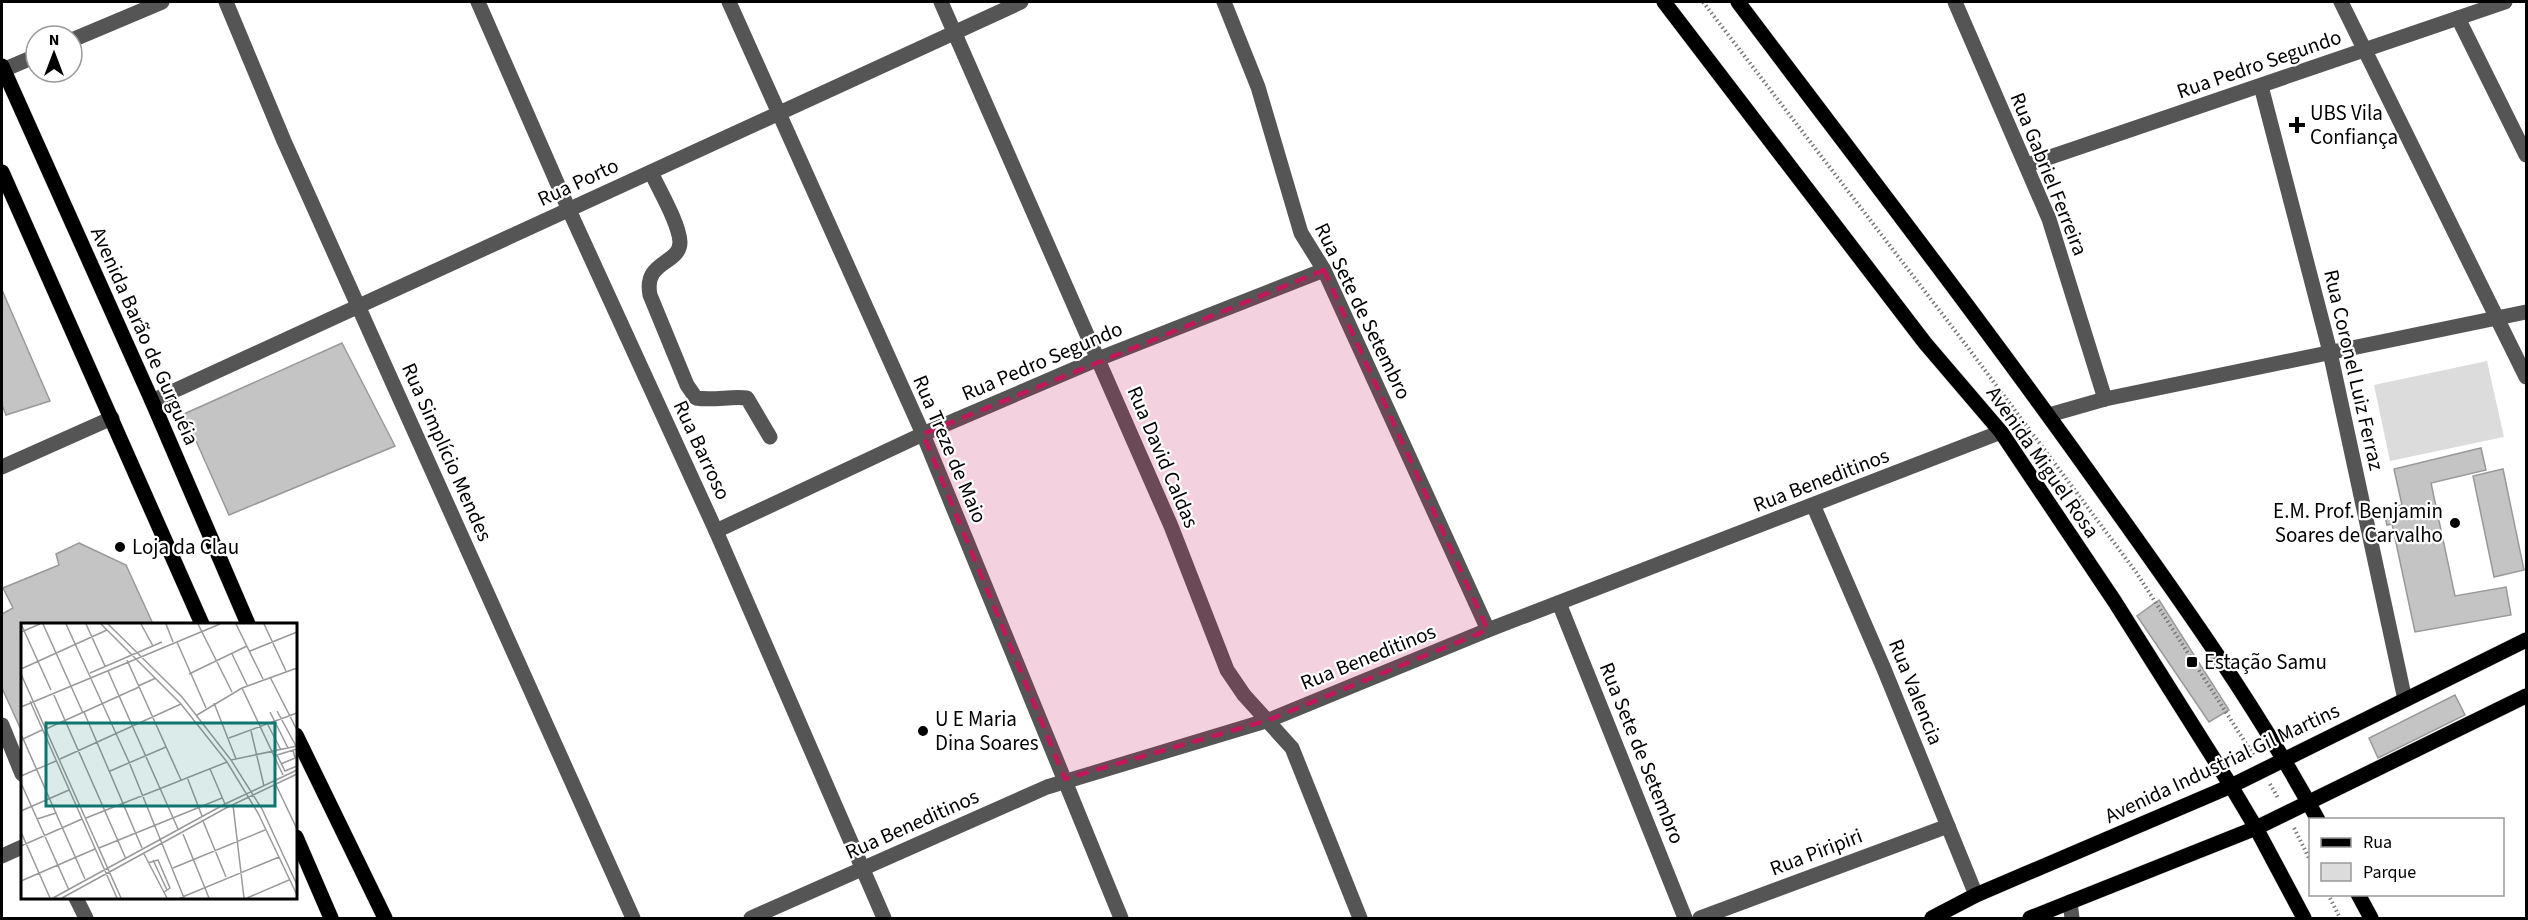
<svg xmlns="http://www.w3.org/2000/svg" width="2528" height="920" viewBox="0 0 2528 920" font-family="'Source Sans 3',sans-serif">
  <rect width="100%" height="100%" fill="#fff"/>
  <polygon fill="#dcdcdc" points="2487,361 2504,437 2390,461 2374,385"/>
  <g fill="#c4c4c4" stroke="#999" stroke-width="1.5">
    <polygon points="2,290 50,401 6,415 2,405"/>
    <polygon points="342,343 395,446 229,515 184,414"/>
    <polygon points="2481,448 2486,470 2431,483 2455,596 2506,587 2511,615 2415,632 2392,524 2387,525 2383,509 2402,505 2394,469"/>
    <polygon points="2503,469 2524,570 2494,577 2473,476"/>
    <polygon points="79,543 126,565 153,624 22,624 22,732 2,688 2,614 13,608 3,588 59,565 56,554"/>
    <polygon points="2159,600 2229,710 2209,722 2137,616"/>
    <polygon points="2455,695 2465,715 2378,758 2369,738"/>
  </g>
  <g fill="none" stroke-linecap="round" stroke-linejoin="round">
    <defs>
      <g id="major">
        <polyline points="1664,2 1925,343 2001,432 2115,602 2231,786 2256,828 2304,918"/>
        <path d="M1738 2C1863 168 1991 333 2111 503 2184 605 2258 709 2318 820"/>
        <polyline points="2,66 152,401 248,624"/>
        <polyline points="2,172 202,624"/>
        <polyline points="296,735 385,918"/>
        <polyline points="296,837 331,918"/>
        <polyline points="2358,894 2371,918"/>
        <polyline points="1932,918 1976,895 2231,786 2526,640"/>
        <polyline points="2030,918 2256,828 2526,696"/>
      </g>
    </defs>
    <use href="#major" stroke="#dbdbdb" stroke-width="16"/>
    <g stroke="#777" stroke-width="4" stroke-dasharray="1.5 3" stroke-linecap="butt">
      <polyline points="1703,2 1966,345 2136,572 2254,756"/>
      <polyline points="2270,784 2278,798"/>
      <polyline points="2294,828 2310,860"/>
      <polyline points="2328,894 2340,918"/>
    </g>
    <g stroke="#555" stroke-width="15">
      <polyline points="226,2 284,141 633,918"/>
      <polyline points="478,2 569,210 716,531 884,918"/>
      <polyline points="729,2 923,434 1121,918"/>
      <polyline points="941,2 1171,526 1227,670 1244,695 1292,748 1360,918"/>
      <polyline points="1224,2 1258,87 1301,233 1324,270 1488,630"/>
      <polyline points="1955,2 2049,219 2105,399"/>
      <polyline points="2341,2 2526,377"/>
      <polyline points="2458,18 2526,155"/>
      <polyline points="72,40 162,2"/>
      <polyline points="3,70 36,56"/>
      <polyline points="2261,86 2330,352 2405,700"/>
      <polyline points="2027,165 2505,2"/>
      <path d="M651 172C659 190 679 223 680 242 680 265 643 260 650 295L687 385 696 398C714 401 730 396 747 398L770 437"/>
      <polyline points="152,401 1021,2"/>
      <polyline points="2049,415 2105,399 2526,312"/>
      <polyline points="2,467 112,418"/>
      <polyline points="1814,507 1884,669 1976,895"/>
      <polyline points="716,531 923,434 1098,359 1324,270"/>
      <polyline points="1559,603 1685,918"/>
      <polyline points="2,725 22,774"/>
      <polyline points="2,856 22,847"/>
      <polyline points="76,898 86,918"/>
      <polyline points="2070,902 2072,918"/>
      <polyline points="751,918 1047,787 1269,720 1488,630 2001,432"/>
      <polyline points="1700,918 1948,826"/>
    </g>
    <use href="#major" stroke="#000" stroke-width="15"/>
  </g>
  <path fill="#c2185b" fill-opacity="0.2" stroke="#c2185b" stroke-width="4.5" stroke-dasharray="12 8" stroke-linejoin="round" d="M1324 270 1488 630 1269 720 1065 779 923 434Z"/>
  <g fill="#000" stroke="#fff" stroke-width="2">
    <path d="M2294 116h6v6h6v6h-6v6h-6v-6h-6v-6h6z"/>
    <circle cx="2455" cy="523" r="6"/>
    <circle cx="120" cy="547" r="6"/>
    <rect x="2186" y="656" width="12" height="12" rx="3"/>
    <circle cx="923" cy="731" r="6"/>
  </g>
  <g text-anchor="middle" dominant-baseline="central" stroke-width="4.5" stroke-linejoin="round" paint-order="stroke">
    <g font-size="21" fill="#000" stroke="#fff">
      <text transform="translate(2259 64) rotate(-19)">Rua Pedro Segundo</text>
      <text transform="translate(2049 174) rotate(68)">Rua Gabriel Ferreira</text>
      <text transform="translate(578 182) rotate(-25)">Rua Porto</text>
      <text transform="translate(1363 311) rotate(64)">Rua Sete de Setembro</text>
      <text transform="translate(145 336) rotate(66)">Avenida Barão de Gurguéia</text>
      <text transform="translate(1042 361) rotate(-23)">Rua Pedro Segundo</text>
      <text transform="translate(2354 370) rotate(77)">Rua Coronel Luiz Ferraz</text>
      <text transform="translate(950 449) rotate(67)">Rua Treze de Maio</text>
      <text transform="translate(702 450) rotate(65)">Rua Barroso</text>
      <text transform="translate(447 452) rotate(66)">Rua Simplício Mendes</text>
      <text transform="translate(1163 457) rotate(67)">Rua David Caldas</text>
      <text transform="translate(2043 462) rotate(55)">Avenida Miguel Rosa</text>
      <text transform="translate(1821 480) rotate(-21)">Rua Beneditinos</text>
      <text transform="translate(1368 657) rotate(-22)">Rua Beneditinos</text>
      <text transform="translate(1916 692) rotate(68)">Rua Valencia</text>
      <text transform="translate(1642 753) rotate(68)">Rua Sete de Setembro</text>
      <text transform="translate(2222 763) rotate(-25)">Avenida Industrial Gil Martins</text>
      <text transform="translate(912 824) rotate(-24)">Rua Beneditinos</text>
      <text transform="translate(1816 852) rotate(-21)">Rua Piripiri</text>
    </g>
    <g font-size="21" fill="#000" stroke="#fff" text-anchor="start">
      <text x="2310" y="113">UBS Vila<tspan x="2310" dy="24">Confiança</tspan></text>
      <text x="2443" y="511" text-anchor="end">E.M. Prof. Benjamin<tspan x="2443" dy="24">Soares de Carvalho</tspan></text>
      <text x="132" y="547">Loja da Clau</text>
      <text x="2204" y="662">Estação Samu</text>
      <text x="935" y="719">U E Maria<tspan x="935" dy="24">Dina Soares</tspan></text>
    </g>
  </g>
  <g transform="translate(21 623)">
    <rect width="276" height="276" fill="#fff"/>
    <path fill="none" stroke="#999" stroke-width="1.5" d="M0 1 30 67M22 1 62 90M45 1 108 139 163 275M65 1 84 43M80 1 160 81 206 139 237 190 276 272M87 1 161 74 210 137 241 186 276 262M120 1 132 23M145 1 152 19M177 1 211 69M215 1 242 56M243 1 265 48M0 9 19 1M156 19 185 85M229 28 276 9M211 31 226 62M106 37 160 157M0 46 86 7M87 48 157 206M69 50 141 19M0 51 100 275M168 51 226 23M249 54 276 107M117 63 135 55M221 65 262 152M32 70 105 236M9 78 96 275M193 80 215 136M0 84 199 1M256 88 275 123M63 89 121 225M249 89 267 125M176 92 221 65 276 45M247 102 260 127M25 106 118 64M230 108 243 163M0 111 64 256M208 115 276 90M0 117 21 107M276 126 256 132 264 148 276 143M39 136 160 81M210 137 276 123M260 141 274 135 272 127M189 146 204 181M89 148 145 124M0 153 35 138M166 154 181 193M0 160 48 267M255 162 276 206M212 182 223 275M0 188 48 167M65 195 206 139M16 196 35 190M182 198 205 254M0 209 29 275M162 211 188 275M0 223 61 196M78 225 201 175M123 231 146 275M132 237 146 267M127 240 137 237 149 265 143 269M152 245 244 207M0 258 74 226M32 275 204 181 276 147M41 275 205 185 276 151M159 275 258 234M226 275 268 257"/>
    <path fill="#0f766e" fill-opacity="0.15" stroke="#0f766e" stroke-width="3" d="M25 100H254V183H25Z"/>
    <rect width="276" height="276" fill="none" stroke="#000" stroke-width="3"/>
  </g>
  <rect width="2528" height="920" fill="none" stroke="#000000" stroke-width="6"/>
  <rect x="2309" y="818" width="195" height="78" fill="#ffffff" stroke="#999999" stroke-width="1.5"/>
  <rect x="2321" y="838" width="30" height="9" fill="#000000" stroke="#999999" stroke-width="1.5"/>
  <text x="2363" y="848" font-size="18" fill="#000000">Rua</text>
  <rect x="2321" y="863" width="30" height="18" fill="#dcdcdc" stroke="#999999" stroke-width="1.5"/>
  <text x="2363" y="878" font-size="18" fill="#000000">Parque</text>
  <g transform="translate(54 54)"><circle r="28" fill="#ffffff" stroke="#999999" stroke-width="1.5"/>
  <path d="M0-4.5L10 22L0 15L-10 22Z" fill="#000000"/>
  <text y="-9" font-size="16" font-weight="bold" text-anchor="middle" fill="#000000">N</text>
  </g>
</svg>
